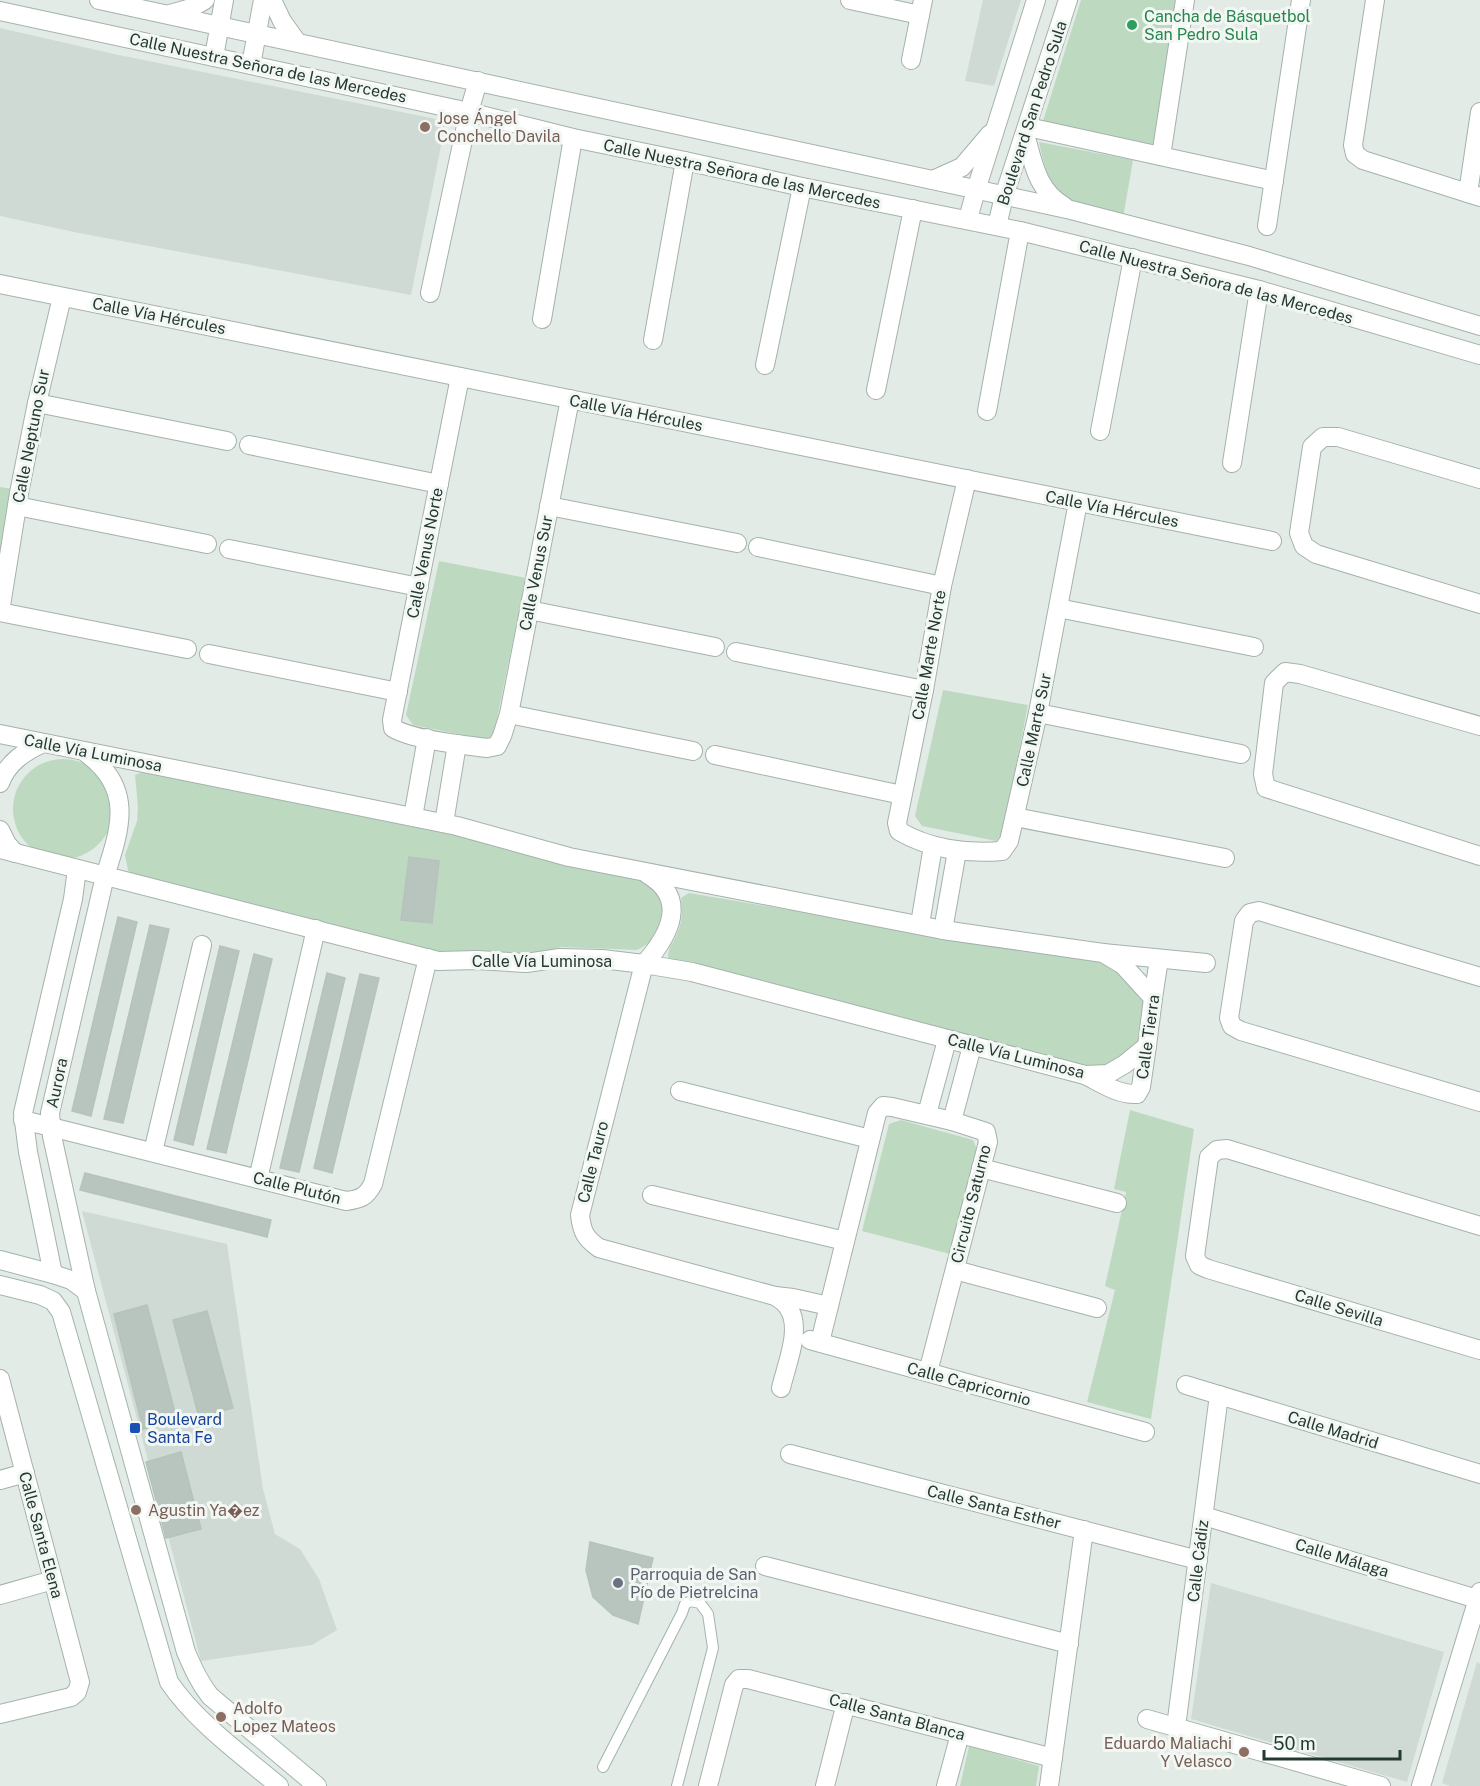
<svg xmlns="http://www.w3.org/2000/svg" width="1480" height="1786" viewBox="0 0 1480 1786" font-family="'Public Sans',sans-serif">
  <rect width="100%" height="100%" fill="#e2ebe6"/>
  <g fill="#d0dad4">
    <polygon points="983,0 1021,0 994,86 965,81"/>
    <polygon points="0,28 114,54 446,121 411,295 79,233 0,216"/>
    <polygon points="82,1211 227,1244 263,1489 275,1534 300,1549 319,1579 337,1630 312,1645 201,1661"/>
    <polygon points="1211,1583 1444,1652 1407,1782 1191,1719"/>
    <polygon points="1477,1662 1480,1664 1480,1786 1450,1786 1442,1783"/>
  </g>
  <g fill="#bddac1">
    <polygon points="1081,0 1177,0 1153,147 1042,124"/>
    <path d="M1039 142 1133 160 1123 218C1112 215 1070 204 1064 198 1048 184 1043 161 1039 142Z"/>
    <polygon points="0,487 13,489 0,552"/>
    <polygon points="439,561 526,578 494,733 487,740 413,725 406,715"/>
    <polygon points="943,690 1028,705 1003,834 996,841 922,826 915,816"/>
    <circle cx="63" cy="809" r="50"/>
    <path d="M144 771 413 824 558 863 647 882 659 891 667 911C659 933 659 939 637 950L561 947 518 958 439 953 136 880 128 870 125 855 137 821 138 807 135 775Z"/>
    <path d="M689 893 1110 964 1145 999 1147 1015 1137 1046 1101 1068H1087L668 958C668 947 672 945 676 936 682 924 683 911 681 898Z"/>
    <polygon points="1130,1110 1194,1129 1151,1419 1087,1402 1115,1290 1105,1286 1126,1192 1114,1189"/>
    <polygon points="901,1120 973,1140 977,1150 950,1254 862,1231 889,1124"/>
    <polygon points="969,1746 1039,1766 1036,1786 960,1786"/>
  </g>
  <g fill="#b7c5be" stroke="#b5c3bc" stroke-width="1.5">
    <polygon points="409,857 439,861 432,923 401,920"/>
    <polygon points="118,917 137,922 91,1116 72,1111"/>
    <polygon points="150,925 169,929 123,1123 104,1119"/>
    <polygon points="220,946 239,951 193,1145 174,1140"/>
    <polygon points="254,954 272,959 226,1153 207,1149"/>
    <polygon points="327,973 345,978 299,1172 280,1168"/>
    <polygon points="360,974 379,978 332,1173 314,1168"/>
    <polygon points="85,1173 271,1220 267,1237 80,1190"/>
    <polygon points="147,1305 177,1420 143,1429 114,1314"/>
    <polygon points="207,1311 233,1408 199,1417 173,1320"/>
    <polygon points="181,1452 201,1529 166,1538 146,1462"/>
    <polygon points="590,1542 653,1558 638,1624 613,1615 593,1597 586,1570"/>
  </g>
  <g fill="none" stroke-linecap="round" stroke-linejoin="round">
    <defs>
      <polyline id="service" points="603,1767 682,1613 685,1604 691,1601 700,1603 708,1614 713,1648 677,1786"/>
      <g id="minor">
        <polyline points="850,0 920,15"/>
        <polyline points="1375,0 1353,145 1355,154 1363,160 1480,197"/>
        <polyline points="911,60 923,0"/>
        <polyline points="1028,127 1274,181"/>
        <polyline points="1161,156 1185,0"/>
        <polyline points="1468,193 1480,112"/>
        <polyline points="1267,226 1301,0"/>
        <polyline points="0,284 1272,541"/>
        <polyline points="430,293 469,112 478,81"/>
        <polyline points="542,319 573,138"/>
        <polyline points="653,340 685,161"/>
        <polyline points="765,365 802,187"/>
        <path d="M460 377 392 720 393 728C412 740 464 745 487 748L497 746 502 736 509 714 570 399"/>
        <polyline points="876,390 913,209"/>
        <polyline points="37,403 227,441"/>
        <polyline points="987,411 1020,231"/>
        <polyline points="1100,431 1133,258"/>
        <polyline points="249,445 439,484"/>
        <polyline points="1232,463 1259,290"/>
        <path d="M967 479 942 586 924 690 897 823 899 831C929 849 967 854 1002 851L1009 841 1038 713 1078 502"/>
        <polyline points="1480,479 1338,437 1323,437 1312,447 1299,533 1304,546 1316,554 1480,604"/>
        <polyline points="17,506 207,544"/>
        <polyline points="549,506 737,543"/>
        <polyline points="758,547 942,586"/>
        <polyline points="229,549 419,587"/>
        <polyline points="1058,608 1254,647"/>
        <polyline points="529,610 715,647"/>
        <polyline points="0,612 19,493 37,403 62,297"/>
        <polyline points="0,612 187,649"/>
        <polyline points="736,652 924,690"/>
        <polyline points="209,654 398,692"/>
        <polyline points="1038,713 1241,754"/>
        <polyline points="509,714 693,751"/>
        <polyline points="1480,726 1300,674 1285,672 1274,683 1263,774 1266,788 1480,856"/>
        <polyline points="715,755 902,795"/>
        <polyline points="413,817 427,738"/>
        <polyline points="1015,817 1225,858"/>
        <polyline points="444,823 457,744"/>
        <polyline points="920,924 933,846"/>
        <polyline points="943,930 957,851"/>
        <polyline points="1103,953 1206,963"/>
        <path d="M644 964 580 1215C582 1232 585 1238 599 1248L775 1296C780 1299 786 1303 789 1309 802 1329 786 1366 781 1388"/>
        <polyline points="1480,977 1259,911 1250,913 1244,921 1229,1018 1232,1026 1241,1031 1480,1102"/>
        <polyline points="1153,998 1159,959"/>
        <path d="M1085 1075C1101 1083 1118 1095 1137 1094L1141 1087 1147 1046"/>
        <polyline points="680,1091 870,1139"/>
        <polyline points="927,1114 947,1040"/>
        <path d="M23 1120 346 1201C361 1199 366 1197 373 1184L428 958"/>
        <polyline points="952,1121 972,1046"/>
        <polyline points="153,1152 202,945"/>
        <polyline points="981,1168 1117,1203"/>
        <polyline points="258,1179 316,929"/>
        <polyline points="652,1195 845,1241"/>
        <polyline points="1480,1226 1227,1149 1217,1150 1209,1157 1195,1256 1199,1265 1208,1269 1480,1350"/>
        <polyline points="955,1270 1097,1308"/>
        <polyline points="775,1296 793,1298 829,1306"/>
        <polyline points="810,1340 1145,1432"/>
        <polyline points="820,1342 877,1113 883,1106 892,1107 952,1121 986,1132 988,1142 928,1372"/>
        <polyline points="0,1379 80,1682 77,1692 71,1697 0,1714"/>
        <polyline points="1186,1385 1480,1474"/>
        <polyline points="790,1454 1198,1560"/>
        <polyline points="0,1480 25,1473"/>
        <polyline points="1204,1516 1480,1600"/>
        <polyline points="765,1566 1069,1644"/>
        <polyline points="0,1595 53,1580"/>
        <polyline points="1147,1719 1381,1786"/>
        <polyline points="1176,1727 1219,1395"/>
        <polyline points="708,1786 734,1685 739,1679 748,1679 1053,1758"/>
        <polyline points="825,1786 846,1703"/>
        <polyline points="946,1786 960,1734"/>
        <polyline points="1049,1786 1084,1530"/>
        <polyline points="1421,1786 1480,1592"/>
      </g>
      <g id="tertiary">
        <polyline points="99,0 1071,210 1249,256 1480,326"/>
        <polyline points="272,0 282,21 297,42"/>
        <polyline points="0,11 469,112 573,138 685,161 802,187 1020,231 1259,290 1480,355"/>
        <polyline points="170,14 191,8 205,0"/>
        <polyline points="214,57 224,0"/>
        <polyline points="251,65 263,0"/>
        <path d="M1025 134C1033 162 1037 191 1064 206"/>
        <polyline points="933,180 962,167 990,134"/>
        <polyline points="968,219 976,190 1036,0"/>
        <polyline points="997,226 1004,196 1068,0"/>
        <polyline points="0,734 457,826 569,857 943,930 1103,953 1123,965 1153,998 1147,1046 1125,1064 1108,1074 1085,1075 692,972 644,964 602,959 560,958 526,963 477,960 438,961 0,849"/>
        <path d="M0 783C8 762 24 752 43 743"/>
        <polyline points="0,830 7,844 15,853"/>
        <path d="M644 964C670 935 689 898 647 874"/>
        <polyline points="53,1274 28,1152 23,1113 73,899 77,869"/>
        <path d="M86 1291 52 1136 50 1113 105 876C121 827 134 788 86 753"/>
      </g>
      <g id="secondary">
        <path d="M0 1260 53 1274 71 1280 86 1291 186 1652C193 1668 199 1682 210 1696L317 1786"/>
        <path d="M0 1285 40 1295 53 1301 61 1312 169 1682C196 1722 242 1755 279 1786"/>
      </g>
    </defs>
    <use href="#service" stroke="#a5b2ac" stroke-width="12"/>
    <use href="#minor" stroke="#a5b2ac" stroke-width="20"/>
    <use href="#tertiary" stroke="#a5b2ac" stroke-width="20"/>
    <use href="#secondary" stroke="#a2b5ac" stroke-width="20"/>
    <use href="#service" stroke="#fff" stroke-width="10"/>
    <use href="#minor" stroke="#fff" stroke-width="18"/>
    <use href="#tertiary" stroke="#fff" stroke-width="18"/>
    <use href="#secondary" stroke="#fff" stroke-width="18"/>
  </g>
  <circle fill="#2e9e5b" stroke="#f2f7f4" stroke-width="2" cx="1132" cy="25" r="6"/>
  <g fill="#8d6e63" stroke="#f2f7f4" stroke-width="2">
    <circle cx="425" cy="127" r="6"/>
    <circle cx="136" cy="1510" r="6"/>
    <circle cx="221" cy="1717" r="6"/>
    <circle cx="1244" cy="1752" r="6"/>
  </g>
  <rect fill="#1a4fb4" stroke="#f2f7f4" stroke-width="2" x="129" y="1422" width="12" height="12" rx="3"/>
  <circle fill="#6b7280" stroke="#f2f7f4" stroke-width="2" cx="618" cy="1583" r="6"/>
  <g text-anchor="middle" dominant-baseline="central" stroke-width="6" stroke-linejoin="round" paint-order="stroke">
    <g font-size="16" fill="#27864d" stroke="#f2f7f4" text-anchor="start">
      <text x="1144" y="16">Cancha de Básquetbol<tspan x="1144" dy="18">San Pedro Sula</tspan></text>
    </g>
    <g font-size="16" fill="#243a31" stroke="#f2f7f4">
      <text transform="translate(268 68) rotate(12)">Calle Nuestra Señora de las Mercedes</text>
      <text transform="translate(1032 113) rotate(-72)">Boulevard San Pedro Sula</text>
      <text transform="translate(742 174) rotate(12)">Calle Nuestra Señora de las Mercedes</text>
      <text transform="translate(1216 282) rotate(15)">Calle Nuestra Señora de las Mercedes</text>
      <text transform="translate(159 316) rotate(11)">Calle Vía Hércules</text>
      <text transform="translate(636 413) rotate(11)">Calle Vía Hércules</text>
      <text transform="translate(31 436) rotate(-79)">Calle Neptuno Sur</text>
      <text transform="translate(1112 509) rotate(11)">Calle Vía Hércules</text>
      <text transform="translate(425 553) rotate(-79)">Calle Venus Norte</text>
      <text transform="translate(536 573) rotate(-79)">Calle Venus Sur</text>
      <text transform="translate(929 655) rotate(-80)">Calle Marte Norte</text>
      <text transform="translate(1034 730) rotate(-78)">Calle Marte Sur</text>
      <text transform="translate(93 753) rotate(11)">Calle Vía Luminosa</text>
      <text x="542" y="961">Calle Vía Luminosa</text>
      <text transform="translate(1148 1037) rotate(-82)">Calle Tierra</text>
      <text transform="translate(1016 1056) rotate(14)">Calle Vía Luminosa</text>
      <text transform="translate(57 1083) rotate(-78)">Aurora</text>
      <text transform="translate(593 1162) rotate(-76)">Calle Tauro</text>
      <text transform="translate(297 1188) rotate(14)">Calle Plutón</text>
      <text transform="translate(971 1204) rotate(-76)">Circuito Saturno</text>
      <text transform="translate(1339 1308) rotate(17)">Calle Sevilla</text>
      <text transform="translate(969 1384) rotate(15)">Calle Capricornio</text>
      <text transform="translate(1333 1430) rotate(17)">Calle Madrid</text>
      <text transform="translate(994 1507) rotate(14)">Calle Santa Esther</text>
      <text transform="translate(41 1535) rotate(75)">Calle Santa Elena</text>
      <text transform="translate(1342 1558) rotate(17)">Calle Málaga</text>
      <text transform="translate(1198 1561) rotate(-83)">Calle Cádiz</text>
      <text transform="translate(897 1717) rotate(15)">Calle Santa Blanca</text>
    </g>
    <g font-size="16" fill="#785e54" stroke="#f2f7f4" text-anchor="start">
      <text x="437" y="118">Jose Ángel<tspan x="437" dy="18">Conchello Davila</tspan></text>
      <text x="148" y="1510">Agustin Ya�ez</text>
      <text x="233" y="1708">Adolfo<tspan x="233" dy="18">Lopez Mateos</tspan></text>
      <text x="1232" y="1743" text-anchor="end">Eduardo Maliachi<tspan x="1232" dy="18">Y Velasco</tspan></text>
    </g>
    <g font-size="16" fill="#164399" stroke="#f2f7f4" text-anchor="start">
      <text x="147" y="1419">Boulevard<tspan x="147" dy="18">Santa Fe</tspan></text>
    </g>
    <g font-size="16" fill="#5b616d" stroke="#f2f7f4" text-anchor="start">
      <text x="630" y="1574">Parroquia de San<tspan x="630" dy="18">Pío de Pietrelcina</tspan></text>
    </g>
  </g>
  <path d="M1264 1750v9h136v-9" fill="none" stroke="#243a31" stroke-width="3"/>
  <text x="1273" y="1750" font-size="18" fill="#243a31" stroke="#f2f7f4" stroke-width="4.5" paint-order="stroke">50 m</text>
</svg>
